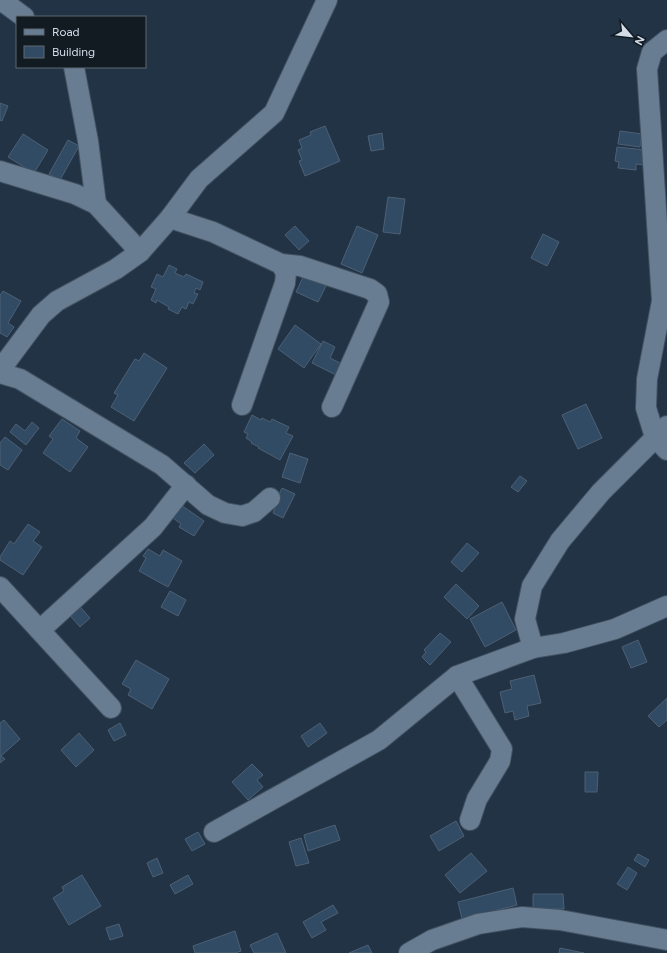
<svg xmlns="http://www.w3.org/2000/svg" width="667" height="953" viewBox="0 0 667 953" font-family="Figtree,sans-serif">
  <rect width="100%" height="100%" fill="#213345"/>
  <g fill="#324b64" stroke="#4d6074">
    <polygon points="0,103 8,106 2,121 0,120"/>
    <polygon points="325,126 340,161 305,176 299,161 302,160 298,150 302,148 299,140 311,135 310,132"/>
    <polygon points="620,131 642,134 640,147 618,144"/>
    <polygon points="382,133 384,149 371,151 368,136"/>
    <polygon points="23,134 48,150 34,173 8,157"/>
    <polygon points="68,140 79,146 60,180 49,174"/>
    <polygon points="617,147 646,150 645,165 636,164 636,170 618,168 619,162 615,161"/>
    <polygon points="388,197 405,199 400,234 383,232"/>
    <polygon points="295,226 309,241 299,250 285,235"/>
    <polygon points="357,226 378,235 362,273 341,264"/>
    <polygon points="543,234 559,242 547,266 531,258"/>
    <polygon points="169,265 177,269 175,273 184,277 186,274 203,282 200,290 196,288 194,293 198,294 193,304 189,302 186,309 182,307 178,314 168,309 169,307 157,300 156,303 151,300 156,289 151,287 157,274 163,277"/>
    <polygon points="304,275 326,286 318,302 296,292"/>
    <polygon points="3,291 21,301 8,323 14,327 7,337 0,333 0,295"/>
    <polygon points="295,325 321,344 304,368 278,349"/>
    <polygon points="323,341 335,347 330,358 342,364 344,379 312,363"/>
    <polygon points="144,353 167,368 134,421 111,407 118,395 114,393 135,359 139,361"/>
    <polygon points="586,404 602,438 578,449 562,415"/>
    <polygon points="252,415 261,420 262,418 270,422 272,419 289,427 286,433 293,436 280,460 258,448 259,447 251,443 252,442 246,438 248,434 244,432"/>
    <polygon points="62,419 80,431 76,438 88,447 70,472 43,453 53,439 49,436"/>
    <polygon points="32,422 39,428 26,445 10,432 16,424 25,431"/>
    <polygon points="5,437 22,450 8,470 0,465 0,443"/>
    <polygon points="204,444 214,455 195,473 184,463"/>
    <polygon points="290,453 308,459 300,483 282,477"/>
    <polygon points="520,476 527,481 518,492 511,487"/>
    <polygon points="282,488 295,494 283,518 273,513 276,505 274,504"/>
    <polygon points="181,505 204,521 194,536 179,527 181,524 173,518"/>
    <polygon points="28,524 40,532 33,541 42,547 23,575 0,560 0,557 10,541 14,544"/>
    <polygon points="467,543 479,553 462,572 451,562"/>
    <polygon points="148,549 160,556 163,550 182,561 168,587 139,571 146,558 143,556"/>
    <polygon points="456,584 479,606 467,619 444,597"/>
    <polygon points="170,591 186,600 178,616 161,607"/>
    <polygon points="76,602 90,618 80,627 66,611"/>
    <polygon points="502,602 516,630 485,647 470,619"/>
    <polygon points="440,633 451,642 430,665 422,657 426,652 424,650"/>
    <polygon points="638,640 647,662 631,668 622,647"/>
    <polygon points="136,660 169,679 152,709 128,695 131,689 122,684"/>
    <polygon points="534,675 541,703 527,706 529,716 515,720 513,711 505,713 500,692 512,689 510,681"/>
    <polygon points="667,698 667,720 659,727 648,716"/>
    <polygon points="4,720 20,739 1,756 5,759 0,763 0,723"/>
    <polygon points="120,723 126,735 114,741 108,730"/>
    <polygon points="320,723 327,733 308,747 301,736"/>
    <polygon points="79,733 94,750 76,767 61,750"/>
    <polygon points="252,764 263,775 257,780 263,787 248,800 232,782"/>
    <polygon points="585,772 598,772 597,792 585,792"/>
    <polygon points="456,821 464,836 439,851 430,836"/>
    <polygon points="335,825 340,840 308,851 304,835"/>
    <polygon points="198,832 205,844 192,851 185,839"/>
    <polygon points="301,838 309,863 296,866 289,842"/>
    <polygon points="471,853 487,871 460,893 445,875"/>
    <polygon points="638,854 649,860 645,867 634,860"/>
    <polygon points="157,858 163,873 153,877 147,863"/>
    <polygon points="628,867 637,873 627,890 617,884"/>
    <polygon points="82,875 101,906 69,925 53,898 64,891 62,887"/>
    <polygon points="188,875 193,884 175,894 170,885"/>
    <polygon points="513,888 517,905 462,919 458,902"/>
    <polygon points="533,894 563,894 564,909 533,909"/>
    <polygon points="333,905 338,913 321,922 326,930 312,938 303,922"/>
    <polygon points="119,924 123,936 110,940 106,928"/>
    <polygon points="235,931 241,951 235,953 195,953 193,946"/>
    <polygon points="277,933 286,953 254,953 250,945"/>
    <polygon points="368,945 372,953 349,953"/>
    <polygon points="560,948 584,953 559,953"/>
  </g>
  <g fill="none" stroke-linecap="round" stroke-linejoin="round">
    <defs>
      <g id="street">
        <polyline points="1,0 24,17"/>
        <polyline points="667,40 652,52 647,69 662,301 647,379 646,408 655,437 667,450"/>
        <polyline points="74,67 88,141 96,204"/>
        <polyline points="0,171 75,194 96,204 140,252"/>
        <polyline points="170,218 213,232 281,264 286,273 285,283 242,405"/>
        <polyline points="281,264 300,266 370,289 377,294 379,302 332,407"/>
        <polyline points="0,370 41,315 57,301 116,269 140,252 170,218 199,179 274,113 327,0"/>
        <polyline points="0,373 20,379 162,465 208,505 225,513 242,516 254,512 270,498"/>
        <polyline points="0,587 111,708"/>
        <polyline points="40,630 153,527 186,485"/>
        <polyline points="533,648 525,619 532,586 560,541 601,492 667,426"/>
        <polyline points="457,676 502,749 500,761 477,799 470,820"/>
        <polyline points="214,832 379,740 457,676 533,648 564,643 615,629 667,606"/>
        <polyline points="409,953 432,940 478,924 522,917 560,920 667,940"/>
      </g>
    </defs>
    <use href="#street" stroke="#415160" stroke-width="22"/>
    <use href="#street" stroke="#697d92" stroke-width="20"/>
  </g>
  <rect x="16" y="16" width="130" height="52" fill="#121a22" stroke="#5f6872"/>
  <rect x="24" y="29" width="20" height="6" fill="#697d92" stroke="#5f6872"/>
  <text x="52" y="36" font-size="12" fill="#d2dde9">Road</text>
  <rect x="24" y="46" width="20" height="12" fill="#324b64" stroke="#5f6872"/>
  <text x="52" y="56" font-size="12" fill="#d2dde9">Building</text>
  <g transform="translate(631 36) rotate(118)" stroke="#121a22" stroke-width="3" paint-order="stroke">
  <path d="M0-3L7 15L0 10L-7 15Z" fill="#d2dde9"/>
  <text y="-6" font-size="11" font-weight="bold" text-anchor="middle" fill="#d2dde9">N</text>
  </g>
</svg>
